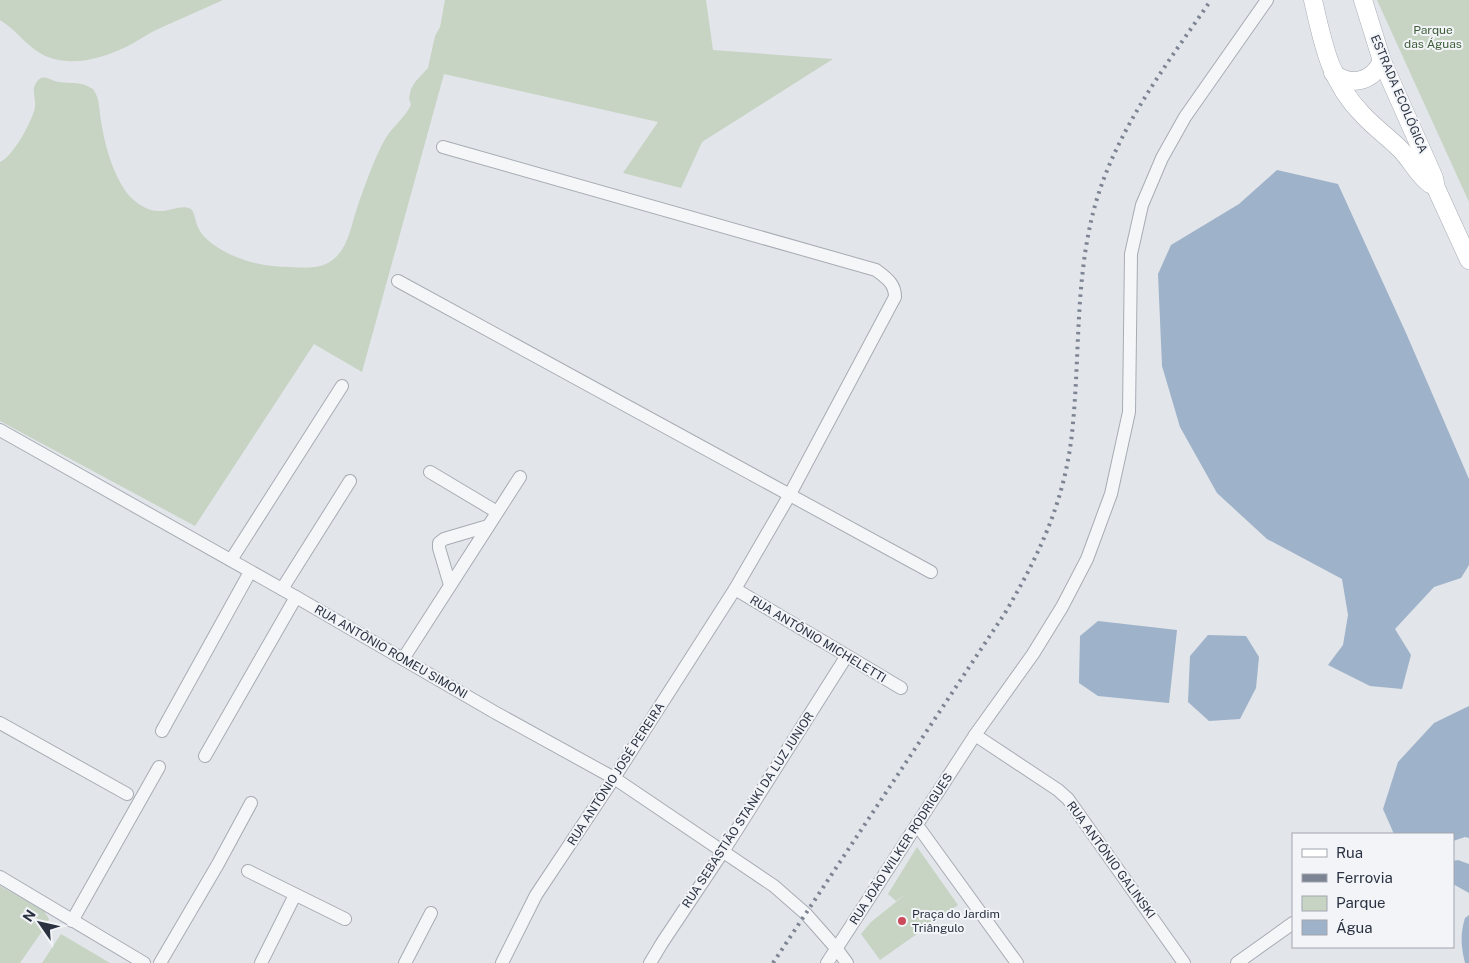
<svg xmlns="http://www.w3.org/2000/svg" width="1469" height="963" viewBox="0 0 1469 963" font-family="'Public Sans',sans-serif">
  <rect width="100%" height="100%" fill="#e2e5ea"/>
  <g fill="#c7d4c3">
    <path d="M0 0H223C201 10 178 20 156 30 146 35 136 42 126 47 102 58 74 67 48 57 28 49 18 31 0 20Z"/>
    <path d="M445 0H706L713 50 833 59 702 142 681 188 623 173 658 122 444 74 362 372 314 344 195 526 0 421V162C12 158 33 120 35 107 36 101 33 94 34 88 35 84 37 80 41 78 48 76 53 82 59 82 73 84 80 81 93 89 100 99 99 109 101 121 105 146 112 171 126 192 134 202 147 212 161 211 170 211 183 204 191 209 195 213 195 221 198 227 201 236 213 245 222 250 242 262 267 267 291 267 303 268 321 269 331 261 348 250 351 226 357 208 364 188 374 159 384 141 391 128 404 119 411 105L409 98 411 89 415 82 428 68 435 36 440 27Z"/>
    <polygon points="1377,0 1469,0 1469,202"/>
    <polygon points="917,847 958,905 880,960 861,934 871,922 906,894 896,901 888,894"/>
    <polygon points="0,886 44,911 49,919 47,924 20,963 0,963"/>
    <polygon points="61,934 110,963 42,963"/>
  </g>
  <g fill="#9eb2c9">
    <polygon points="1277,170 1338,184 1406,333 1469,479 1469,565 1461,578 1434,587 1395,629 1411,655 1402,689 1370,686 1328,665 1343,645 1348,615 1342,579 1267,539 1217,493 1180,427 1162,366 1158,274 1171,245 1239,204"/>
    <polygon points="1098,621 1177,630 1169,703 1098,696 1079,683 1080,636"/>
    <polygon points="1208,635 1246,636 1259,657 1256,688 1240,719 1209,721 1188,702 1190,656"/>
    <polygon points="1469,706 1469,838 1465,837 1453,841 1453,834 1394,834 1383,809 1398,762 1434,723"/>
    <polygon points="1458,860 1469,864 1469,893 1453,884 1453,861"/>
    <path d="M1469 915V963H1465C1461 947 1460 934 1465 918Z"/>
  </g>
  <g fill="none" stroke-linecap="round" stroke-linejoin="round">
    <defs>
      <g id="street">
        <path d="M443 147 876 270C886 278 895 283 895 297L789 496 735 589 614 778 536 895 502 963"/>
        <polyline points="398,281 931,572"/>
        <polyline points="0,430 296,597 496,713 614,778 774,886 806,914 836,948 847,963"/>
        <polyline points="430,472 497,512"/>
        <polyline points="231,560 342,386"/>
        <polyline points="450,585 439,548 439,543 444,539 488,526"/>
        <polyline points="282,589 350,481"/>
        <polyline points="735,589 901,688"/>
        <polyline points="403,659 520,477"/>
        <polyline points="0,723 127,794"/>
        <polyline points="162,731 250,572"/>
        <polyline points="975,735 1058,790 1068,799 1184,963"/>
        <polyline points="205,756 296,597"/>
        <polyline points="917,825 1017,963"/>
        <polyline points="248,871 345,919"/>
        <polyline points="0,877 144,963"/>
        <polyline points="72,921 159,767"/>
        <polyline points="160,963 218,864 251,803"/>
        <polyline points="261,963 295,895"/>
        <polyline points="405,963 431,913"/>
        <polyline points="650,963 662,943 724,850 846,657"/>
        <polyline points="827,963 975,735 1033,654 1062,607 1087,559 1111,494 1129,412 1131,254 1142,205 1162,158 1185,117 1267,0"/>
        <polyline points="1237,963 1293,923"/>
      </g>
      <g id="secondary">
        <path d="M1313 0C1323 44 1330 82 1363 115 1374 127 1388 137 1400 149 1411 160 1418 175 1430 184"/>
        <polyline points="1363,0 1382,61 1434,178 1436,188 1469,260"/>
        <path d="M1333 73C1351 87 1372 82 1382 61"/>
      </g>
    </defs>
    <use href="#street" stroke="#a7acb4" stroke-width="14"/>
    <use href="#secondary" stroke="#a7acb4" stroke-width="19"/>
    <use href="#street" stroke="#f5f6f8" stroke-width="12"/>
    <use href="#secondary" stroke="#fff" stroke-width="18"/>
    <path stroke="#7c8493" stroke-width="4" stroke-dasharray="2.5 5" stroke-linecap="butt" d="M773 963 1005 613C1041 552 1067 496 1073 423 1080 350 1075 275 1096 202 1118 127 1167 64 1211 0"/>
  </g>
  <circle fill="#cb4b5b" stroke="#f2f4f7" stroke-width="2" cx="902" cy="921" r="5"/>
  <g text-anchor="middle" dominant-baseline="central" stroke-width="4" stroke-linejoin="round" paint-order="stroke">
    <g font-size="12" fill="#3e5d38" stroke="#f2f4f7">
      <text x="1433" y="30">Parque<tspan x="1433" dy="14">das Águas</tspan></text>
    </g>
    <g font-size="12" fill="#2a3242" stroke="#f2f4f7">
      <text transform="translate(1399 94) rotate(67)">ESTRADA ECOLÓGICA</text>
      <text transform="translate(818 639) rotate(31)">RUA ANTÔNIO MICHELETTI</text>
      <text transform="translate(391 652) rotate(30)">RUA ANTÔNIO ROMEU SIMONI</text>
      <text transform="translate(616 774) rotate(-57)">RUA ANTÔNIO JOSÉ PEREIRA</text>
      <text transform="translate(748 810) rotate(-57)">RUA SEBASTIÃO STANKI DA LUZ JUNIOR</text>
      <text transform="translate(901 849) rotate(-57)">RUA JOÃO WILKER RODRIGUES</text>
      <text transform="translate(1111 860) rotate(54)">RUA ANTÔNIO GALINSKI</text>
    </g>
    <g font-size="12" fill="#2a3242" stroke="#f2f4f7" text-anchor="start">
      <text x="912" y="914">Praça do Jardim<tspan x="912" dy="14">Triângulo</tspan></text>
    </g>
  </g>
  <rect x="1292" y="833" width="162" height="115" fill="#f2f4f7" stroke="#a2a6af"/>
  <rect x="1302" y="849" width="25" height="8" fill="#ffffff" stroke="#a2a6af"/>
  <text x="1336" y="858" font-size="15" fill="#2a3242">Rua</text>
  <rect x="1302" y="874" width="25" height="8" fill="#7c8493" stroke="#a2a6af"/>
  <text x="1336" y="883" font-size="15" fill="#2a3242">Ferrovia</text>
  <rect x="1302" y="896" width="25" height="15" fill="#c7d4c3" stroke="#a2a6af"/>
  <text x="1336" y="908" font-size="15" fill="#2a3242">Parque</text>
  <rect x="1302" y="920" width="25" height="15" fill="#9eb2c9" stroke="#a2a6af"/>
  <text x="1336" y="933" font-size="15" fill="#2a3242">Água</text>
  <g transform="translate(40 923) rotate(304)" stroke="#f2f4f7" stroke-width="4" paint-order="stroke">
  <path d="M0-4L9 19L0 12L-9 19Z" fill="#2a3242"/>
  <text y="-8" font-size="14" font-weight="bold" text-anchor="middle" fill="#2a3242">N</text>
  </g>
</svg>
